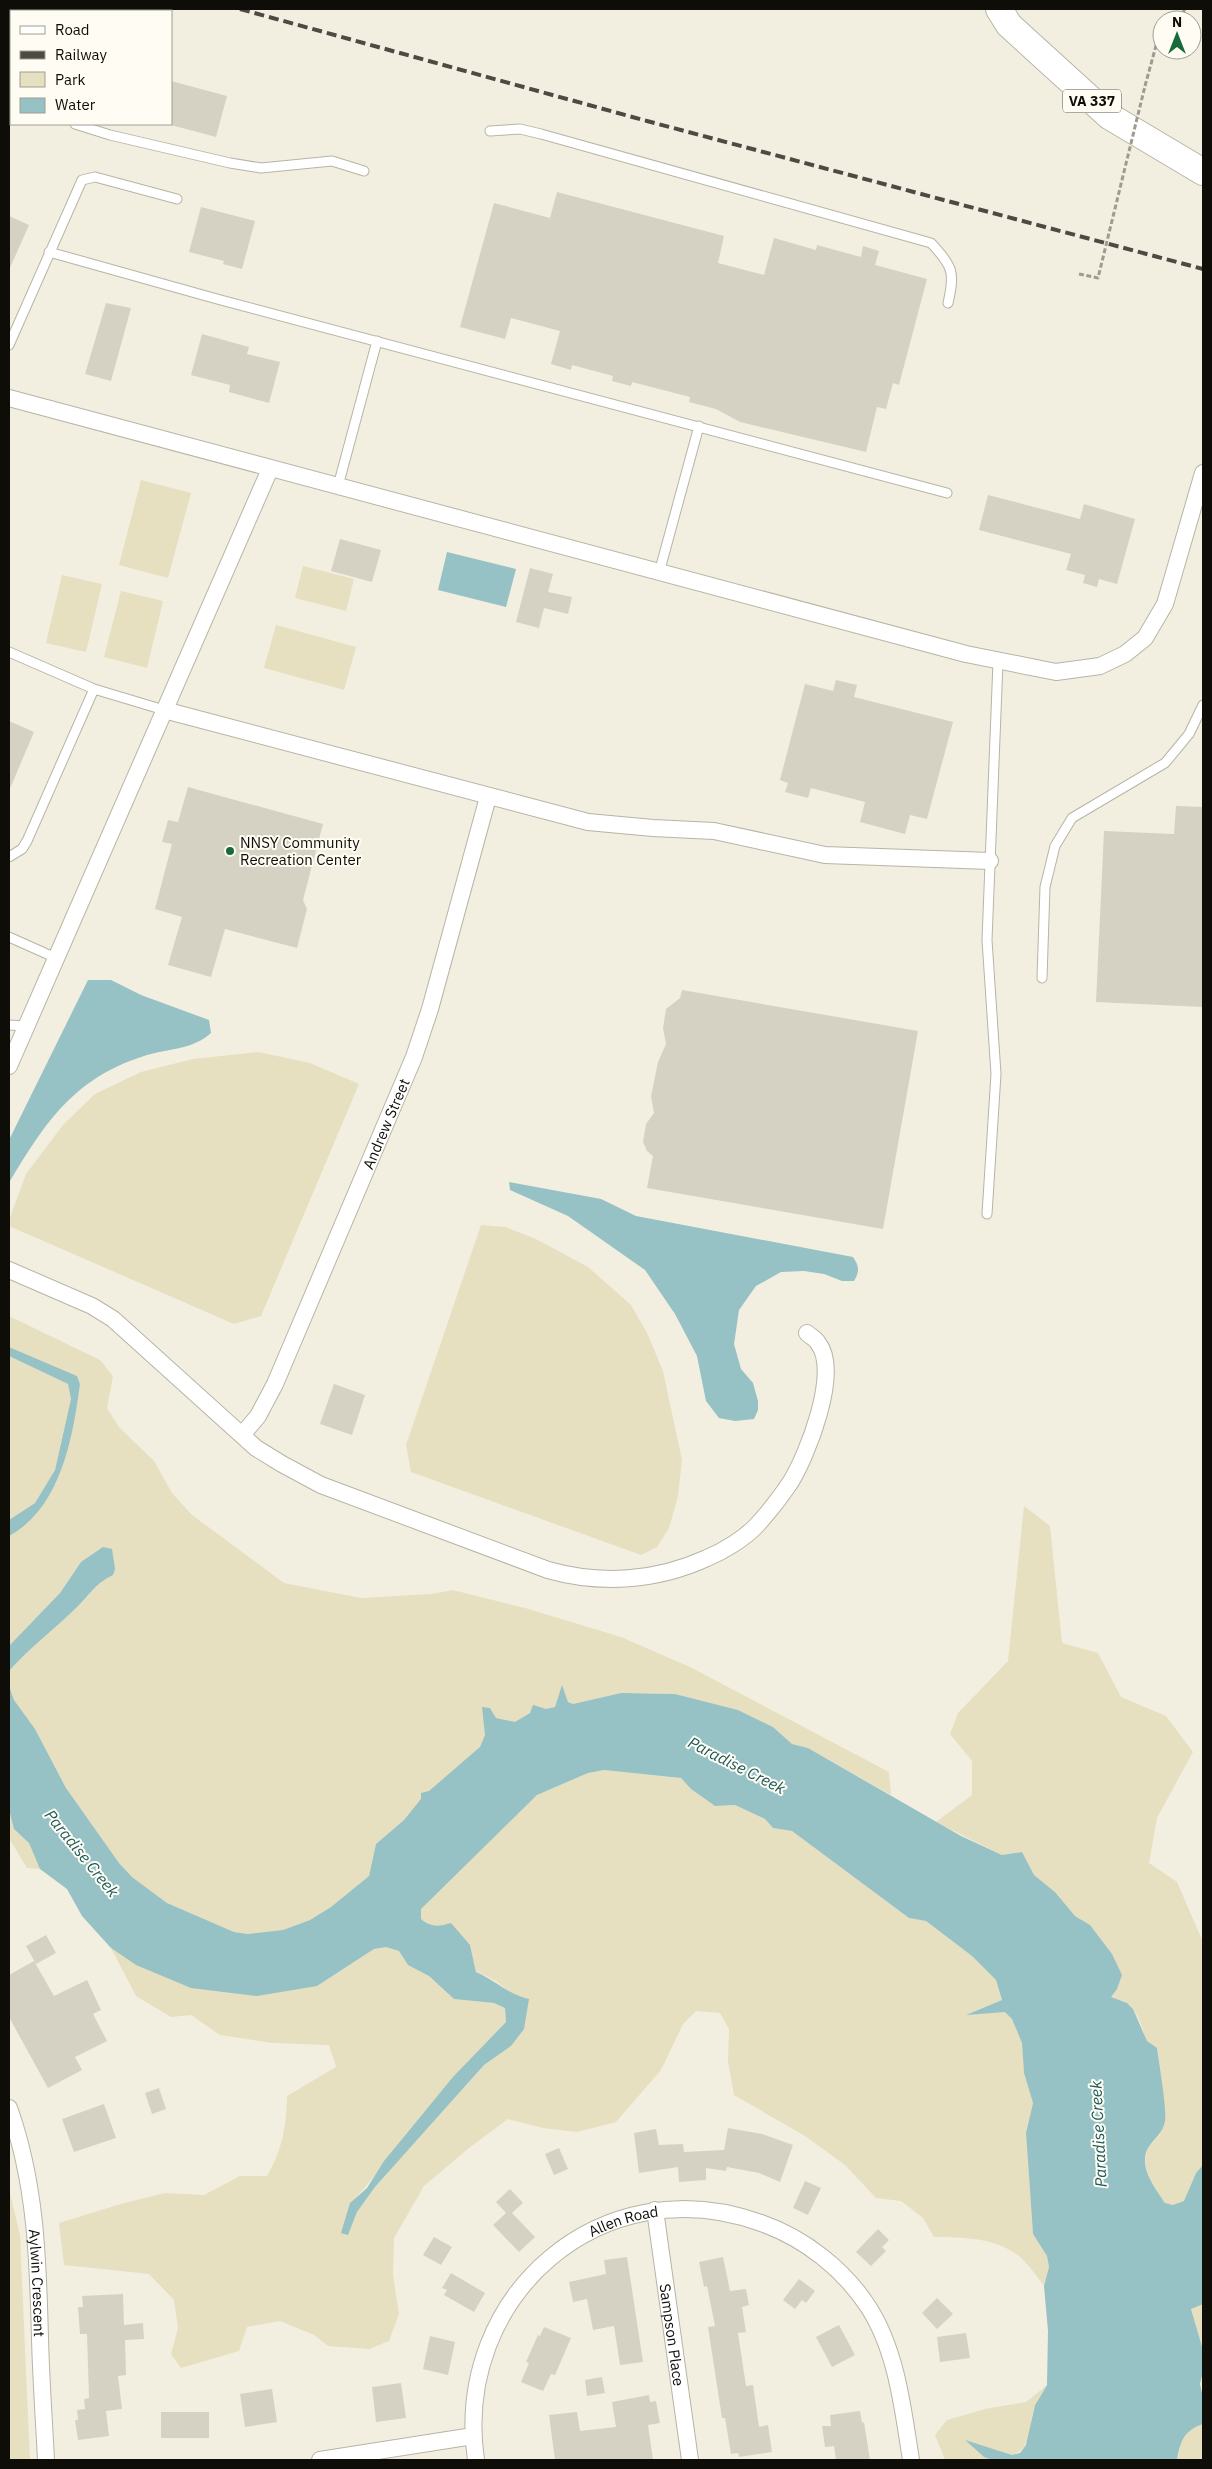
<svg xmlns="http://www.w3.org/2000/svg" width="1212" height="2469" viewBox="0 0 1212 2469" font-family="'IBM Plex Sans',sans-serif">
  <rect width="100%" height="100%" fill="#f3efe0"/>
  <g fill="#e6dfc0">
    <polygon points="141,480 191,493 168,578 119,565"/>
    <polygon points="303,566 354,579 346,611 295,598"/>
    <polygon points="62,575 102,584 86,652 46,643"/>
    <polygon points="121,591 163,601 147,668 104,657"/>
    <polygon points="276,625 356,647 344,690 264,668"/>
    <polygon points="258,1052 310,1063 359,1084 261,1316 234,1324 9,1226 9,1220 26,1174 63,1125 95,1094 141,1072 193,1059"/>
    <polygon points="481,1225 505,1227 534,1238 588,1267 631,1305 648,1335 663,1371 682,1460 678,1496 669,1528 657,1547 641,1555 411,1472 406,1445"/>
    <path d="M9 1316 100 1360 113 1376 107 1408 119 1427 154 1461 172 1493 192 1515 284 1583 361 1598 432 1594 453 1590 525 1608 621 1637 690 1667 889 1772 891 1795 808 1748 792 1744 773 1727 738 1710 675 1694 621 1693 573 1704 568 1702 562 1686 555 1707 530 1713 515 1723 496 1718 490 1708 485 1735 480 1748 429 1791 404 1820 376 1844 369 1876 331 1907 310 1920 283 1930 248 1934 234 1932 167 1903 132 1877 119 1863 66 1788 35 1729 14 1700 9 1686V1671C30 1647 56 1628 79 1605 92 1592 95 1584 113 1575L81 1562 60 1593 9 1646V1536C61 1508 73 1437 80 1384L77 1376 9 1347Z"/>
    <polygon points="9,1356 68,1384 71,1399 55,1470 35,1503 9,1520"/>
    <path d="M1024 1506 1050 1526 1062 1643 1098 1653 1121 1697 1166 1716 1193 1752 1157 1818 1149 1863 1177 1882 1203 1942V2165L1196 2173 1184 2202 1173 2205 1165 2203C1156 2189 1140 2170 1147 2151 1149 2145 1156 2139 1160 2135 1155 2103 1152 2030 1131 2007 1126 2001 1118 2000 1110 1997L1090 1925 1075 1916 1055 1892 1034 1875 1022 1852 1002 1855 936 1822 972 1795V1761L950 1734 958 1713 1008 1661Z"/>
    <path d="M604 1770 681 1778 691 1789 715 1806 735 1805 765 1819 773 1828 792 1831 909 1918 926 1921 972 1956 996 1980 1002 2000 968 2014 1005 2011 1012 2019 1022 2043 1024 2073 1033 2103 1026 2133 1033 2234 1047 2256 1049 2267 1044 2286C1038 2278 1032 2269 1025 2262 1004 2238 964 2237 934 2237L923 2218 901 2201 876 2198 845 2165 805 2136 734 2095 728 2062 729 2029 720 2013 696 2011 683 2024 661 2070 616 2122 577 2132 543 2128 508 2119 469 2148 424 2186 394 2238 393 2275 399 2314 389 2341 369 2349 328 2346 314 2335 280 2321 247 2327 239 2351 181 2368 171 2354 178 2328 174 2300 149 2274 64 2265 59 2223 124 2203 165 2193 204 2195 240 2176H267C283 2148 286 2127 287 2096L336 2067 329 2045 272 2043 220 2035 191 2015 171 2017 136 1996 111 1948 136 1965 317 1986 374 1949 386 1947 399 1951 408 1965 429 1976 454 1999 494 2003 505 2008 506 2022C469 2060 435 2099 401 2140 384 2161 371 2184 350 2203L348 2235 357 2212 375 2187 484 2065 511 2046 515 1996 496 1981 476 1971 470 1945 420 1919 421 1908 537 1795 588 1773Z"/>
    <polygon points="9,1810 14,1829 29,1843 40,1869 27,1868 9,1838"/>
    <polygon points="9,2189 20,2235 30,2460 9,2460"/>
    <polygon points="1201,2303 1203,2304 1203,2350 1191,2309"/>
    <path d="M1047 2385C1043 2391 1038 2398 1035 2405 1028 2422 1034 2449 1012 2455L966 2441 984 2457 992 2460H945L935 2435 947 2420 985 2409 1026 2402Z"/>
    <path d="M1203 2424V2460H1177C1180 2442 1184 2430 1203 2424Z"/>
  </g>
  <g fill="#96c1c5">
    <polygon points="447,552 516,569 506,607 438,590"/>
    <path d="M88 980H111L141 995 209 1020 211 1033C194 1049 168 1049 147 1055 75 1077 46 1121 9 1183V1140Z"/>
    <path d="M509 1182 601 1199 636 1216 853 1257C859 1266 860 1271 854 1281H842L824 1274 804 1271 781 1272 756 1286 739 1310 734 1344 741 1369 753 1383 758 1401V1410L754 1419 735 1421 719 1418 706 1401 697 1356 675 1314 645 1270 568 1216 510 1190Z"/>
    <path d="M9 1347 77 1376 80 1384C73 1437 61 1508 9 1536V1520L35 1503 55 1470 71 1399 68 1384 9 1356Z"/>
    <path d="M103 1547 112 1549 115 1569 113 1575C95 1584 92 1592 79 1605 56 1628 30 1647 9 1671V1646L60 1593 81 1562Z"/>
    <path d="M562 1685 568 1702 573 1704 621 1693 675 1694 738 1710 773 1727 792 1744 808 1748 961 1836 1002 1855 1022 1852 1034 1875 1055 1892 1075 1916 1090 1925 1112 1954 1122 1975 1117 1989 1111 1997 1127 2003 1133 2009 1147 2041 1157 2048C1159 2064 1167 2108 1165 2121 1163 2134 1152 2140 1147 2150 1139 2169 1156 2189 1165 2203L1173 2205 1184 2201 1196 2173 1203 2165V2304L1191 2309 1203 2350V2372L1200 2384 1203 2397V2424C1184 2430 1180 2442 1177 2460H992L984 2457 965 2440 1012 2455 1020 2453 1026 2445 1035 2405 1047 2385 1048 2331 1044 2286 1049 2267 1047 2256 1033 2234 1026 2133 1033 2103 1024 2073 1022 2043 1012 2019 1005 2012 966 2015 1002 2000 996 1980 972 1956 926 1921 909 1918 792 1831 773 1828 765 1819 735 1805 715 1806 691 1789 681 1778 604 1770 588 1773 537 1795 421 1909V1919C431 1927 438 1927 451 1923L470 1945 476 1972C495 1980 509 1995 529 1999L524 2029 511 2046 484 2065 375 2187 357 2212 348 2235 341 2233 350 2203 367 2188 384 2161 453 2077 506 2022 505 2008 494 2003 454 1999 429 1976 408 1965 399 1951 386 1947 374 1949 317 1986 257 1996 191 1988 136 1965 111 1948 82 1916 67 1889 40 1869 29 1843 14 1829 9 1810V1686L14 1700 35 1729 66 1788 119 1863 132 1877 167 1903 234 1932 248 1934 283 1930 310 1920 331 1907 369 1876 376 1844 404 1820 421 1799V1793L429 1791 480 1747 485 1735 482 1707 490 1708 496 1718 515 1722 530 1713 533 1705 546 1709 555 1707Z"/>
  </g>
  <g fill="#d5d2c3">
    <polygon points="171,81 227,96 216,137 171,125"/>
    <polygon points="557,192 724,236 718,263 764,275 774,238 816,250 817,245 861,257 863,246 879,251 875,265 927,279 899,385 893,383 886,409 877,407 866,452 740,422 716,409 689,402 690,397 632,382 631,386 612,381 613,376 572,365 571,370 551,364 560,331 511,318 505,339 460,327 494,203 550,218"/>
    <polygon points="201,207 255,221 242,269 223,264 224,261 189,252"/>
    <polygon points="9,216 29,225 9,270"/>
    <polygon points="106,303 131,308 111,381 85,374"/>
    <polygon points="202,334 249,347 247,354 280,362 269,403 229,392 230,385 191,375"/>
    <polygon points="988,495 1080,519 1084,504 1135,519 1117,584 1099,579 1097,587 1083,583 1085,575 1066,570 1071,554 979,530"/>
    <polygon points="340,539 381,550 372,582 331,571"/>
    <polygon points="530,568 553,574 548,592 572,597 568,614 544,608 539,628 516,622"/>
    <polygon points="836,680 857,685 854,697 953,722 927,819 910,815 905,834 860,822 865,802 811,788 808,798 785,792 788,783 780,780 805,684 833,691"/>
    <polygon points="9,721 34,732 9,791"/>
    <polygon points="188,787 323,824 303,900 307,909 297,948 225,929 211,977 168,965 182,917 155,909 172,844 162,842 168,820 178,822"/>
    <polygon points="1176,806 1203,807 1203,1007 1096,1002 1104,831 1174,834"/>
    <polygon points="682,990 918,1031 883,1229 647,1188 653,1156 647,1151 643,1142 646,1124 654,1113 651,1096 658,1062 666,1044 663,1028 666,1009 680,998"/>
    <polygon points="334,1384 365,1395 352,1435 320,1424"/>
    <polygon points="46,1935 56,1953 36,1964 26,1946"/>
    <polygon points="34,1961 54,1996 87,1980 101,2010 93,2014 107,2041 75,2057 82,2070 48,2088 9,2017 9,1975"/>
    <polygon points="159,2088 166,2109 152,2114 145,2093"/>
    <polygon points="104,2104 116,2138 74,2152 62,2119"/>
    <polygon points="728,2128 762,2134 793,2145 780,2182 759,2173 727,2167 726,2171 706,2168 706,2180 679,2182 678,2167 639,2173 634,2133 656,2129 659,2145 683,2144 684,2152 724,2150"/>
    <polygon points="559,2148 568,2169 554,2175 545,2154"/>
    <polygon points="805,2181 821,2188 808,2215 793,2208"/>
    <polygon points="510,2189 523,2203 512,2213 535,2237 519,2252 493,2225 506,2213 496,2202"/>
    <polygon points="878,2229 889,2240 882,2247 886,2251 871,2266 856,2252"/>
    <polygon points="434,2237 452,2247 441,2265 423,2255"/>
    <polygon points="627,2257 643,2362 620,2365 614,2326 593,2330 587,2299 573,2302 569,2282 606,2274 604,2260"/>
    <polygon points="723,2257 730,2291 746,2289 749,2305 742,2307 746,2332 738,2333 746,2386 753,2385 759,2427 768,2425 772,2452 739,2457 738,2453 731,2454 725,2418 722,2418 708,2327 715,2326 707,2286 704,2287 699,2262"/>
    <polygon points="451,2273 485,2293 474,2312 444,2295 447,2290 442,2288"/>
    <polygon points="799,2279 815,2291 806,2303 802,2300 795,2309 783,2300"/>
    <polygon points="123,2294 124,2325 143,2323 144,2339 125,2340 126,2375 118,2376 122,2409 106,2411 109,2436 78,2440 75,2420 78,2420 77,2410 85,2409 84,2399 89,2398 87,2334 80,2334 78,2307 83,2307 82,2296"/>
    <polygon points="937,2298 953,2314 937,2329 922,2313"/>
    <polygon points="839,2325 855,2355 832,2367 816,2337"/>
    <polygon points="544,2327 571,2338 555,2375 551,2374 543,2391 521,2382 529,2363 526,2362 538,2335 540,2336"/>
    <polygon points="966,2333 970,2358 940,2362 937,2337"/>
    <polygon points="430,2336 455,2342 448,2375 423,2369"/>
    <polygon points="602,2377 605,2393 587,2396 585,2380"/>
    <polygon points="401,2383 406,2418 376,2422 372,2387"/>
    <polygon points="272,2389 277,2422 245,2427 240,2394"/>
    <polygon points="649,2395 650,2402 656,2401 660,2423 648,2425 653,2460 555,2460 549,2415 577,2412 580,2431 616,2427 612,2402"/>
    <polygon points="860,2411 862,2423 864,2422 870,2460 836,2460 834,2446 825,2447 822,2426 831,2426 830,2415"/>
    <rect x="161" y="2412" width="48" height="26"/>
  </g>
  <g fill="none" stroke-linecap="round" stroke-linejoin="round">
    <defs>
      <g id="service">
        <polyline points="35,11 36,9"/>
        <polyline points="75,124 110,135 230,163 261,168 332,161 364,171"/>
        <path d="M490 131 520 129 541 134 931 243C953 266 955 273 948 303"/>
        <polyline points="49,252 217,299 947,493"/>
        <polyline points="9,345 82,180 95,177 177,199"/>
        <polyline points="338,486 377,341"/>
        <polyline points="659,573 699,426"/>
        <polyline points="9,652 94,689 164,710"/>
        <polyline points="9,857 22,849 27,841 94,689"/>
        <polyline points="9,937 56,958"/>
        <polyline points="1042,978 1045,887 1055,846 1072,818 1165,763 1189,734 1203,705"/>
        <polyline points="9,1025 26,1026"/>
        <polyline points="987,1214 996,1074 987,940 998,662"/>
      </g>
      <g id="minor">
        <polyline points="9,398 966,654 1056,672 1100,666 1125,654 1145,638 1165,604 1203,473"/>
        <polyline points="164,710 588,822 653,828 714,831 825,855 990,861"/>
        <polyline points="9,1066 270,469"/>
        <path d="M9 1270 92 1306 113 1319 256 1448 282 1464 321 1485 548 1570C601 1585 657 1581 707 1558 724 1551 745 1538 757 1525 769 1512 780 1498 790 1483 807 1456 841 1371 818 1343 816 1339 810 1336 807 1333"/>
        <path id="s1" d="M242 1435 258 1416 275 1384 414 1057 430 1009 488 797"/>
        <path id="s2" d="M9 2108C36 2183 38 2260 40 2338 41 2379 44 2420 46 2460"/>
        <path id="s3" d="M655 2210 690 2460"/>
        <polyline points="320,2460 473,2436"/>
        <path id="s4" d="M476 2460C452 2296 602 2165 761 2223 804 2238 844 2269 869 2308 897 2352 903 2410 911 2460"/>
      </g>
      <polyline id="primary" points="999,9 1009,25 1109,116 1203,172"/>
    </defs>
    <use href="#service" stroke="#b8b4a5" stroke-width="11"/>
    <use href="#minor" stroke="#b8b4a5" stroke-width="18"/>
    <use href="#primary" stroke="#b8b4a5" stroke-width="28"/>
    <g stroke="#9e9b90" stroke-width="3" stroke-dasharray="5 2.5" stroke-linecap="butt">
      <polyline points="1178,20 1185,9"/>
      <polyline points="1145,86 1157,42 1162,37"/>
    </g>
    <use href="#service" stroke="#fff" stroke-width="9"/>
    <use href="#minor" stroke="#fff" stroke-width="16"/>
    <use href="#primary" stroke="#fff" stroke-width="26"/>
    <polyline stroke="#4c4a42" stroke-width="4" stroke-dasharray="10 5" stroke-linecap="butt" points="240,9 647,121 1203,269"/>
    <polyline stroke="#9e9b90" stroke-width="3" stroke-dasharray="5 2.5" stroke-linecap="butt" points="1079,274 1098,278 1145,86"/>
  </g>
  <circle fill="#196a3a" stroke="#fffdf3" stroke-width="2" cx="230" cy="851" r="5"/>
  <g text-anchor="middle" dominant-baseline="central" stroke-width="4" stroke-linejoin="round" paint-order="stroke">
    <rect fill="#fffdf3" stroke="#56554e" stroke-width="1" x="1063" y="89.5" width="58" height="23" rx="4"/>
    <g font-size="14" font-weight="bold" fill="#0e0d08">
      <text x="1092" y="101">VA 337</text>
    </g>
    <g font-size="15" fill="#0e0d08" stroke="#fffdf3" text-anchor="start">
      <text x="240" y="842">NNSY Community<tspan x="240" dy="17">Recreation Center</tspan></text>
    </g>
    <g font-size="15" fill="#0e0d08" stroke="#fffdf3">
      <text stroke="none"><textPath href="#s1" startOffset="344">Andrew Street</textPath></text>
      <text stroke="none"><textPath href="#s4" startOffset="308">Allen Road</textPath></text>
      <text stroke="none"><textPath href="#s2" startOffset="178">Aylwin Crescent</textPath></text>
      <text stroke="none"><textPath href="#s3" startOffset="126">Sampson Place</textPath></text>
    </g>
    <g font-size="16" font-style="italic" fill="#1c595d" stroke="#fffdf3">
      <text transform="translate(737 1765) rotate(27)">Paradise Creek</text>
      <text transform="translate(82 1853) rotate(51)">Paradise Creek</text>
      <text transform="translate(1098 2134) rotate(-93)">Paradise Creek</text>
    </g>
  </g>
  <rect width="1212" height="2469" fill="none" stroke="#0e0d08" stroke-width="20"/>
  <rect x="10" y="10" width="162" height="115" fill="#fffdf3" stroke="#9f9d95"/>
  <rect x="20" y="26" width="25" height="8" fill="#ffffff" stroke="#9f9d95"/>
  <text x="55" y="35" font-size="15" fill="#0e0d08">Road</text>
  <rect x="20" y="51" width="25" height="8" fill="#4c4a42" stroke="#9f9d95"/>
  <text x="55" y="60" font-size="15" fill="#0e0d08">Railway</text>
  <rect x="20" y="72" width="25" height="15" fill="#e6dfc0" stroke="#9f9d95"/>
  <text x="55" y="85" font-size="15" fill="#0e0d08">Park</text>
  <rect x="20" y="98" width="25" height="15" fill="#96c1c5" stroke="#9f9d95"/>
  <text x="55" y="110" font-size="15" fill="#0e0d08">Water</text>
  <g transform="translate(1177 35)"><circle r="24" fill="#fffdf3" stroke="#9f9d95"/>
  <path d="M0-4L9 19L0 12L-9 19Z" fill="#196a3a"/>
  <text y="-8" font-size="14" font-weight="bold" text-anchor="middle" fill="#0e0d08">N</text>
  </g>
</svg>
